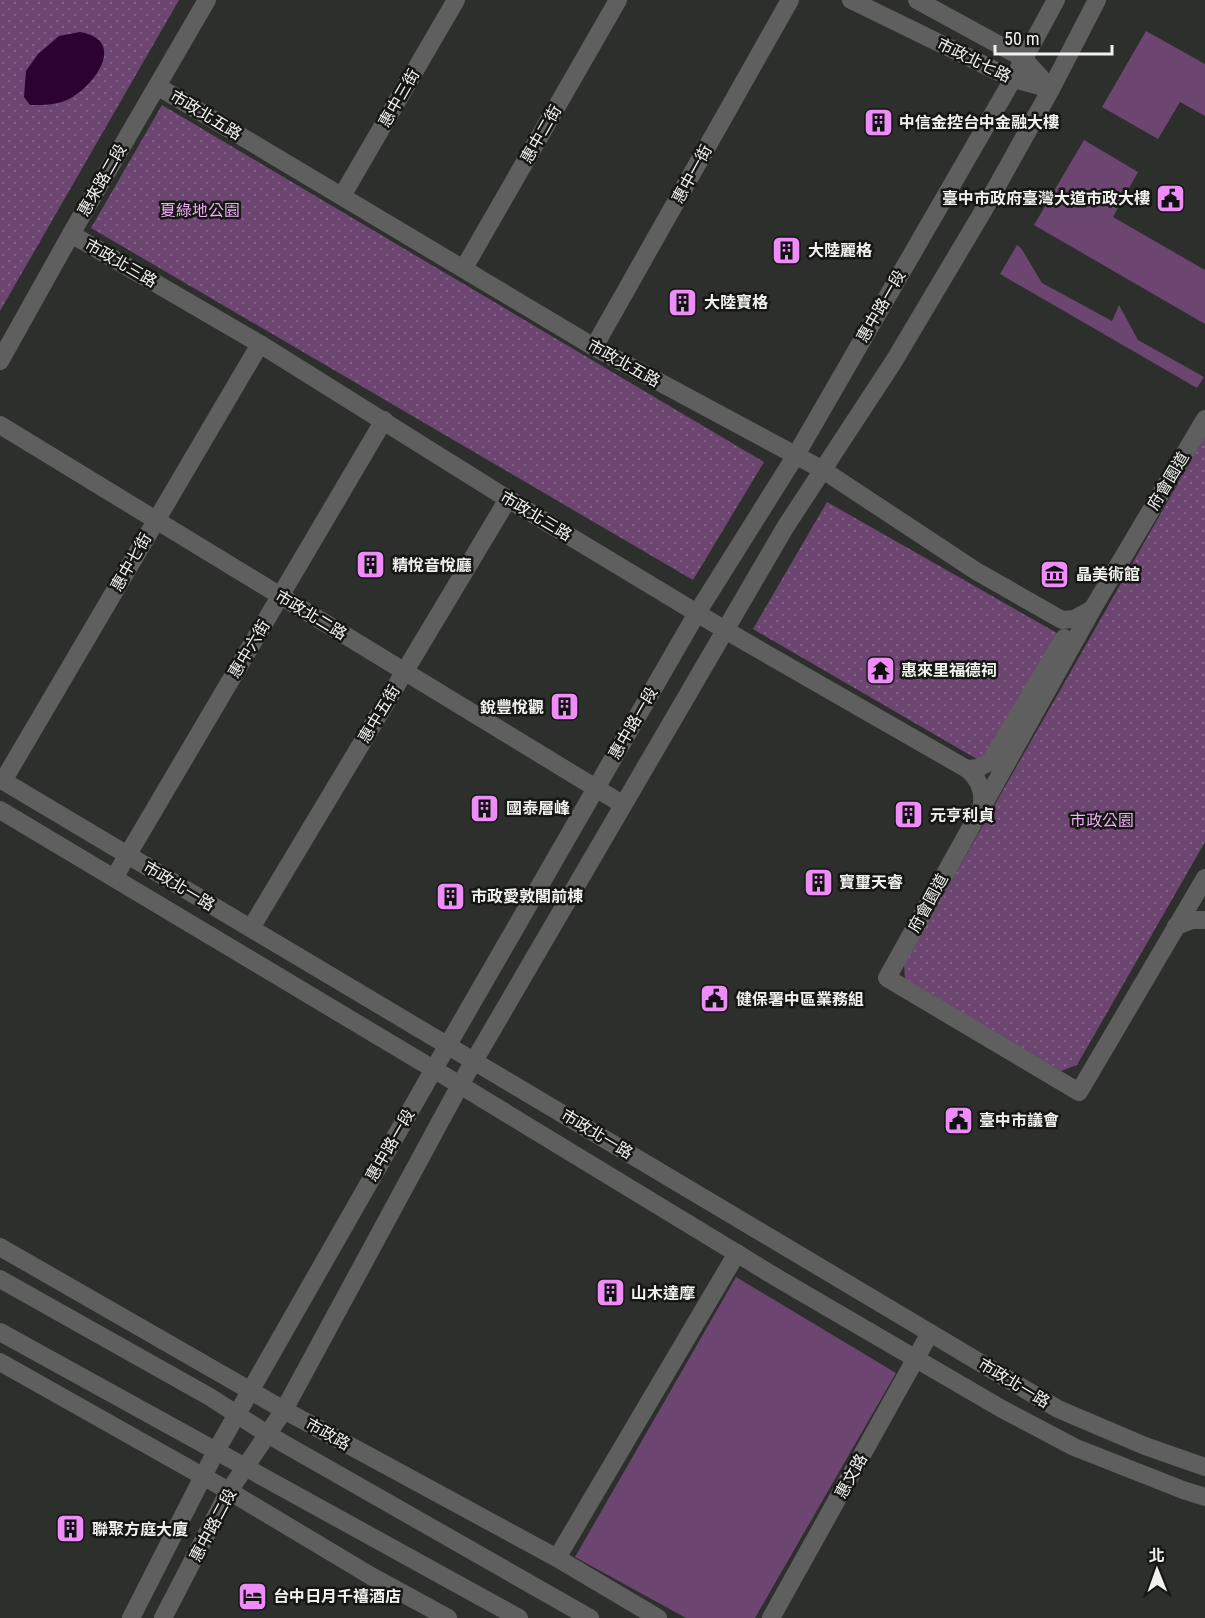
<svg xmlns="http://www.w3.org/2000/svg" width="1205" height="1618" viewBox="0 0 1205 1618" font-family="'Roboto Condensed','Noto Sans TC',sans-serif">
  <defs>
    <pattern id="park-dots" width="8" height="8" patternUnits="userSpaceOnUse" patternTransform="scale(1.5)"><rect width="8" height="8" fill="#6c4570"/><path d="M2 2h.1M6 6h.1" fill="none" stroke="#816085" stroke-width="1.8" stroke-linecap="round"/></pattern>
  </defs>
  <rect width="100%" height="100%" fill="#2d2f2c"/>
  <g fill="#6c4570">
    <polygon points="1146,31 1205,64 1205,116 1180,102 1158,139 1102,107"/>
    <polygon points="1084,140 1138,172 1113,217 1205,270 1205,324 1034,225"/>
    <polygon points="1017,245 1021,248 1042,283 1112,321 1119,305 1138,340 1204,377 1197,388 1000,274"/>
    <polygon points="736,1277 896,1373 755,1618 686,1618 575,1557"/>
  </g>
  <g fill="url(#park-dots)">
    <polygon points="0,0 179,0 0,311"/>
    <polygon points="162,105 764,462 693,580 91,228"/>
    <polygon points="1205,436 1205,842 1077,1065 1061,1071 905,980 904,964"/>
    <polygon points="827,502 1057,633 982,762 753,629"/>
  </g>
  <path fill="#2c0330" d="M80 32C126 40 97 83 71 98 59 105 44 105 30 105L24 97 26 71 38 54 59 36Z"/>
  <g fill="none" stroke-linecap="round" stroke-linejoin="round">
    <g stroke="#5e5f5e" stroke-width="18">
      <polyline points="851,0 1013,79 1051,89"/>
      <polyline points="917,0 1023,58 1051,89"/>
      <polyline points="157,86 594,347 823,470 976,571 1062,620 1074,619 1092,609"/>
      <polyline points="342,196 456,0"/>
      <path d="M71 234 260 344 508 499 725 630 967 769C979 778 985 794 981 809"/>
      <polyline points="464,268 618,0"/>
      <polyline points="594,347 790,0"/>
      <polyline points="0,361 71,234 207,0"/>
      <polyline points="1205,419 1093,608 887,978 1079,1092 1205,878"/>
      <polyline points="0,425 622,804"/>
      <polyline points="967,769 978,768 990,762 1064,638"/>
      <polyline points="0,779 1058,1409 1145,1446 1205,1467"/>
      <polyline points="3,781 260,344"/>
      <polyline points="0,810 460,1085 779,1279 1002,1409 1074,1447 1183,1490 1205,1497"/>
      <polyline points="114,878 384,420"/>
      <polyline points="1176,926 1192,920 1205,920"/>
      <polyline points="251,928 508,499"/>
      <polyline points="0,1247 284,1410 557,1558 658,1618"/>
      <polyline points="0,1279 210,1397 267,1434 590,1618"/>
      <polyline points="0,1332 519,1618"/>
      <polyline points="0,1362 229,1491 371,1576 448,1618"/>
      <polyline points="557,1558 737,1253"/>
      <polyline points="131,1618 216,1451 434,1069 697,613 796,455 1013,79 1056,0"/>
      <polyline points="163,1618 229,1491 284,1410 460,1085 786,526 894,361 982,213 1051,89 1097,0"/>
      <polyline points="771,1618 930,1333"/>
    </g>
  </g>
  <defs>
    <symbol id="building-square" viewBox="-11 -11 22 22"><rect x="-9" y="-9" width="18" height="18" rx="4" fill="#ee8cf8" stroke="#161715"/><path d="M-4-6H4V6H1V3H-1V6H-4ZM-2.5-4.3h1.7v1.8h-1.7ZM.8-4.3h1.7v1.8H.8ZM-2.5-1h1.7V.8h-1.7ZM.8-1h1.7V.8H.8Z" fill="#111"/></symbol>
    <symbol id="civic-square" viewBox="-11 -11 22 22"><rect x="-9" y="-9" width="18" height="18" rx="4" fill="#ee8cf8" stroke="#161715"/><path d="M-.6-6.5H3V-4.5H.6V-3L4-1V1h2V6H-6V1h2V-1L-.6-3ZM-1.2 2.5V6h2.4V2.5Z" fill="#111"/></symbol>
    <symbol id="museum-square" viewBox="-11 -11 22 22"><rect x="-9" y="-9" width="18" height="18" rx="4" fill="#ee8cf8" stroke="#161715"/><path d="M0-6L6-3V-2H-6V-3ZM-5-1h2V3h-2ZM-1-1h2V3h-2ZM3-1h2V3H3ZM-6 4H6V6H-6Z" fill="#111"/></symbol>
    <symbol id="temple-square" viewBox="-11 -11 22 22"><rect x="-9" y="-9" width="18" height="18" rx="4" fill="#ee8cf8" stroke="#161715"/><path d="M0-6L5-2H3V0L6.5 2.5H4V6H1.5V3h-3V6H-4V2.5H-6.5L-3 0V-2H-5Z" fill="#111"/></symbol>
    <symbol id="hotel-square" viewBox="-11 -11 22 22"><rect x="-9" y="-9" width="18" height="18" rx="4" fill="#ee8cf8" stroke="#161715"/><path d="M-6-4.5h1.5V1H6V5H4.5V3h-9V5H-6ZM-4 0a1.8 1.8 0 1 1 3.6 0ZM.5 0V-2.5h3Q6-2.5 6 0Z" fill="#111"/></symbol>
  </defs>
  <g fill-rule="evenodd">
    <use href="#building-square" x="862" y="106" width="33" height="33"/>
    <use href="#civic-square" x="1154" y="182" width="33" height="33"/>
    <use href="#building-square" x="770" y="234" width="33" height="33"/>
    <use href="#building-square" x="666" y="286" width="33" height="33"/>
    <use href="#building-square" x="354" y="548" width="33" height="33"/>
    <use href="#museum-square" x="1038" y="558" width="33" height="33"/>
    <use href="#temple-square" x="864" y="654" width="33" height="33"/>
    <use href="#building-square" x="548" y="690" width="33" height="33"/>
    <use href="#building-square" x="468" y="792" width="33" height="33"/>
    <use href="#building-square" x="892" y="798" width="33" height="33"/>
    <use href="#building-square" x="802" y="866" width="33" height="33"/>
    <use href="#building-square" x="434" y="880" width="33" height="33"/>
    <use href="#civic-square" x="698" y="982" width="33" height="33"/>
    <use href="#civic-square" x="942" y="1104" width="33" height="33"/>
    <use href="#building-square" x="594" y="1276" width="33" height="33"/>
    <use href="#building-square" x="54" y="1512" width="33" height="33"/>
    <use href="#hotel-square" x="236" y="1580" width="33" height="33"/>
  </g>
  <g text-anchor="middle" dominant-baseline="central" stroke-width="5" stroke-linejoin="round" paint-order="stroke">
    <g font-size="16" fill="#f1f2f0" stroke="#161715">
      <text transform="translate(974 60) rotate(26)">市政北七路</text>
      <text transform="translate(399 98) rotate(-60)">惠中三街</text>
      <text transform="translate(206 115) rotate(31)">市政北五路</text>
      <text transform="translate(541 134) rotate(-60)">惠中二街</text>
      <text transform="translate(692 174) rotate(-61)">惠中一街</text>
      <text transform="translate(102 180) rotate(-60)">惠來路二段</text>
      <text transform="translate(121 263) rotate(30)">市政北三路</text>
      <text transform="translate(881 306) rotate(-60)">惠中路一段</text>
      <text transform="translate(624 363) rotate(29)">市政北五路</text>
      <text transform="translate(1168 481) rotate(-59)">府會園道</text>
      <text transform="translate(536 516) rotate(31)">市政北三路</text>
      <text transform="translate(131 562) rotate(-60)">惠中七街</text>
      <text transform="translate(311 615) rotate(31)">市政北二路</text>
      <text transform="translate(249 649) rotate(-59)">惠中六街</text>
      <text transform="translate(379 714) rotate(-59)">惠中五街</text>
      <text transform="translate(633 723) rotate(-60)">惠中路一段</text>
      <text transform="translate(179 886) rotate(31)">市政北一路</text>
      <text transform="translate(928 903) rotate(-61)">府會園道</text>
      <text transform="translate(597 1134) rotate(31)">市政北一路</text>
      <text transform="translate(390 1145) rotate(-60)">惠中路一段</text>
      <text transform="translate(1014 1383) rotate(31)">市政北一路</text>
      <text transform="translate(328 1434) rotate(29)">市政路</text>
      <text transform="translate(851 1476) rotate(-61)">惠文路</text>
      <text transform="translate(213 1525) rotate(-62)">惠中路二段</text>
    </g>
    <g font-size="16" font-weight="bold" fill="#f1f2f0" stroke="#161715" text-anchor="start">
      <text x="899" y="122">中信金控台中金融大樓</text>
      <text x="1150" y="198" text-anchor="end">臺中市政府臺灣大道市政大樓</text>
      <text x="808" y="250">大陸麗格</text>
      <text x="704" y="302">大陸寶格</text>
      <text x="392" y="565">精悅音悅廳</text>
      <text x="1076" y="574">晶美術館</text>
      <text x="901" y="670">惠來里福德祠</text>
      <text x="544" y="707" text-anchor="end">銳豐悅觀</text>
      <text x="506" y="808">國泰層峰</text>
      <text x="930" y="815">元亨利貞</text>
      <text x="839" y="882">寶璽天睿</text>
      <text x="471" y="896">市政愛敦閣前棟</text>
      <text x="736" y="999">健保署中區業務組</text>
      <text x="979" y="1120">臺中市議會</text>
      <text x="631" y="1293">山木達摩</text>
      <text x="92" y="1529">聯聚方庭大廈</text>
      <text x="273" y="1596">台中日月千禧酒店</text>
    </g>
    <g font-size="16" fill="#efacf5" stroke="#161715">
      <text x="200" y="210">夏綠地公園</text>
      <text x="1102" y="820">市政公園</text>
    </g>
  </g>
  <g transform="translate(1157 1570) rotate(359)" stroke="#161715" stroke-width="4.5" paint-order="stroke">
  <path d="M0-4.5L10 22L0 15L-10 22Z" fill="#f1f2f0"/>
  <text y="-9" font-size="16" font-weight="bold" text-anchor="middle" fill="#f1f2f0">北</text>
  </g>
  <path d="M995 45v9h117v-9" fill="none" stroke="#f1f2f0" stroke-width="3"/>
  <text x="1004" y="45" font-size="18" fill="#f1f2f0" stroke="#161715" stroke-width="4.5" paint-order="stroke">50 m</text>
</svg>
